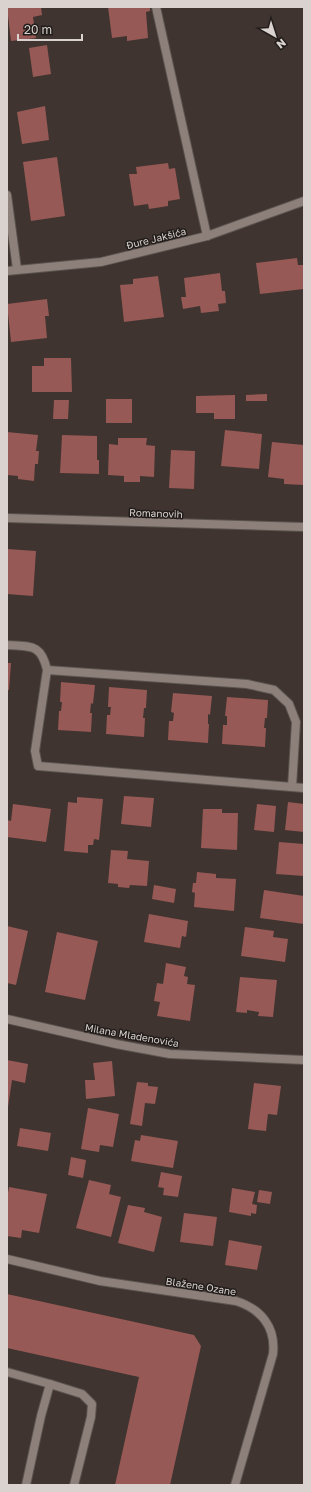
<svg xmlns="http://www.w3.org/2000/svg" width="311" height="1492" viewBox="0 0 311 1492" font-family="'Golos Text',sans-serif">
  <rect width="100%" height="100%" fill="#3f342f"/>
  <g fill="#965956">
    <polygon points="7,7 41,7 42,15 33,17 36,38 11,41"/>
    <polygon points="108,7 150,7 150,11 146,12 148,38 127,41 127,36 112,38"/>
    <polygon points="47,45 51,74 33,77 29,48"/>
    <polygon points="45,106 49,140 22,144 17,112"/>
    <polygon points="57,157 65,216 31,221 23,162"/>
    <polygon points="168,163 169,169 175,168 180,199 168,201 168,206 149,209 148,204 134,206 129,174 137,174 136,167"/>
    <polygon points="297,258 298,265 303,265 304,289 260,294 256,263"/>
    <polygon points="220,273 222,291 225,291 226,303 218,304 219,311 201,313 200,306 183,309 181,297 186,297 184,278"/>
    <polygon points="158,276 164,317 124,322 120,285 133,284 133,279"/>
    <polygon points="47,299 49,316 45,316 47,338 11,342 7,304"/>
    <polygon points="44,358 71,358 72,392 32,392 32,366 44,366"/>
    <polygon points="267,394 267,401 246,401 246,395"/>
    <polygon points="235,395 235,419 214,419 214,413 196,413 196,396"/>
    <rect x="106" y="399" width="26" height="24"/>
    <polygon points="54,400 69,400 68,419 53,419"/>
    <polygon points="225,430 262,434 259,469 221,466"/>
    <polygon points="7,432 38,435 36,451 39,451 38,464 35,464 34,481 18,479 18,476 7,475"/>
    <polygon points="62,435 97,436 97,460 99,460 99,474 60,473"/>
    <polygon points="118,438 147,438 146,445 155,446 154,477 140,476 140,482 124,482 124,476 108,475 109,444 118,445"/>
    <polygon points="272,442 304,445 304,485 284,484 284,479 268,477"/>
    <polygon points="171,450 195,451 194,489 169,488"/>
    <polygon points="7,549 36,551 33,596 7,594"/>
    <polygon points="7,663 11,663 9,690 7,690"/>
    <polygon points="61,682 95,685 93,704 91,703 90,713 92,713 91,732 58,730 59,711 61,711 62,702 60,702"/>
    <polygon points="109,687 147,690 146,708 144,708 143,718 145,718 144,737 106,734 107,715 110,715 111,707 108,707"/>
    <polygon points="173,693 212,696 210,715 208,714 208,724 209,724 208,743 168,740 169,721 173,721 174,713 171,712"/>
    <polygon points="227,697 268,700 267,718 265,718 264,728 266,728 265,747 222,744 223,725 227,725 227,716 225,716"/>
    <polygon points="124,796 154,798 151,827 121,824"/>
    <polygon points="77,797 103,799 99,840 94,839 93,845 88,845 88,853 64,851 68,802 77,803"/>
    <polygon points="288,802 304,804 304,832 285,830"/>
    <polygon points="13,804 51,809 46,842 7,837 7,820 11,821"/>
    <polygon points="257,804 276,806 274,832 254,830"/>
    <polygon points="203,809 222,809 222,813 238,813 237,850 201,848"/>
    <polygon points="279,842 304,844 304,876 276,874"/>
    <polygon points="111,850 128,851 127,859 149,861 147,886 130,885 129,888 118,887 118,884 108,883"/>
    <polygon points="197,872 216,874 216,878 236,879 234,911 194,907 195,893 192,892 193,883 196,883"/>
    <polygon points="154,885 176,889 174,903 152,899"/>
    <polygon points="264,890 304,896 304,924 260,918"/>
    <polygon points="149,914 188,921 186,937 182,936 180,948 144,942"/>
    <polygon points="7,926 28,931 16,985 7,983"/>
    <polygon points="245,927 274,931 273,937 288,939 285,962 241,956"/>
    <polygon points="57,932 98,941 85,1000 45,992"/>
    <polygon points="166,963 186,967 184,976 188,977 187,984 195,985 190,1021 157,1016 160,1002 154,1001 157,983 163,984"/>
    <polygon points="240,977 277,980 273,1017 258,1016 259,1012 247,1010 247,1013 236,1012"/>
    <polygon points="7,1060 28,1064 25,1083 12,1080 8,1107"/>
    <polygon points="112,1061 115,1096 86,1099 85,1080 95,1080 93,1063"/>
    <polygon points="137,1082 148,1083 148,1086 158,1087 155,1104 145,1103 142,1126 130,1124"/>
    <polygon points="254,1083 281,1086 277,1115 268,1114 266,1131 248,1129"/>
    <polygon points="88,1108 119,1114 113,1147 100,1145 99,1152 81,1149"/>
    <polygon points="20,1128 51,1133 48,1151 17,1146"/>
    <polygon points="141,1135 178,1141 173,1168 131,1161 135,1140 140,1141"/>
    <polygon points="71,1157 86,1160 83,1178 68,1175"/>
    <polygon points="161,1172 182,1176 178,1197 163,1195 164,1188 158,1187"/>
    <polygon points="89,1180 111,1185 109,1194 121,1197 111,1237 76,1228"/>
    <polygon points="9,1187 47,1194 39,1233 22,1230 21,1238 7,1236 7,1199"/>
    <polygon points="232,1188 255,1192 252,1204 257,1205 256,1214 251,1213 251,1216 229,1212"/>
    <polygon points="259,1190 272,1192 270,1204 257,1202"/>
    <polygon points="128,1205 145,1208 144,1212 162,1217 154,1252 118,1243"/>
    <polygon points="184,1213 217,1217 213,1246 180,1242"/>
    <polygon points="229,1240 262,1246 257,1270 225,1265"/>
    <polygon points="7,1294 194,1335 201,1346 170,1485 115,1485 139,1377 7,1348"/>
  </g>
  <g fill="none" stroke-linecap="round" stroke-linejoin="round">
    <defs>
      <g id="service">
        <polyline points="7,1372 50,1384 41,1416 26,1485"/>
        <polyline points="50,1384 82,1394 92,1404 91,1417 74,1485"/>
      </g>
      <g id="minor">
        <polyline points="156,7 207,236"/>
        <polyline points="7,195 17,269"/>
        <polyline points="7,271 101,262 207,236 304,201"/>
        <polyline points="7,518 304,527"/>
        <path d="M7 645C30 647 41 643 47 670L35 751 38 766 304 788"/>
        <polyline points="47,670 247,684 274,690 289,704 296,722 292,787"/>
        <polyline points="7,1019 116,1044 170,1054 304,1060"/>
        <path d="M7 1259 100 1281 236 1301C261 1309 276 1327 273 1354L235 1485"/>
      </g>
    </defs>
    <use href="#service" stroke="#5b534e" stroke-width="10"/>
    <use href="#minor" stroke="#5b534e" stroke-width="10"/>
    <use href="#service" stroke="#8d807b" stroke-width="8"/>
    <use href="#minor" stroke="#8d807b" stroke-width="8"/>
  </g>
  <g text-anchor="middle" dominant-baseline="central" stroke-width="3" stroke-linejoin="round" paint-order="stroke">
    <g font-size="10" fill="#d9d2cf" stroke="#221d1b">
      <text transform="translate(156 238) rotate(-14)">Đure Jakšića</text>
      <text transform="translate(156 513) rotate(2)">Romanovih</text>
      <text transform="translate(132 1035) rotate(10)">Milana Mladenovića</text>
      <text transform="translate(201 1286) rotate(9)">Blažene Ozane</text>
    </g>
  </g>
  <rect width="311" height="1492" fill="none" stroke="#d9d2cf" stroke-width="16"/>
  <g transform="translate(275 36) rotate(141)" stroke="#221d1b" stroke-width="3" paint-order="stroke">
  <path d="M0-3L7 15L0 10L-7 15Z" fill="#d9d2cf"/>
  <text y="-6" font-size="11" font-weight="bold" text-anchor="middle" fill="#d9d2cf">N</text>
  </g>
  <path d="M18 34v6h64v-6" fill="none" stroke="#d9d2cf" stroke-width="2"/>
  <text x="24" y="34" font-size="12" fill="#d9d2cf" stroke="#221d1b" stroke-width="3" paint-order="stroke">20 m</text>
</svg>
